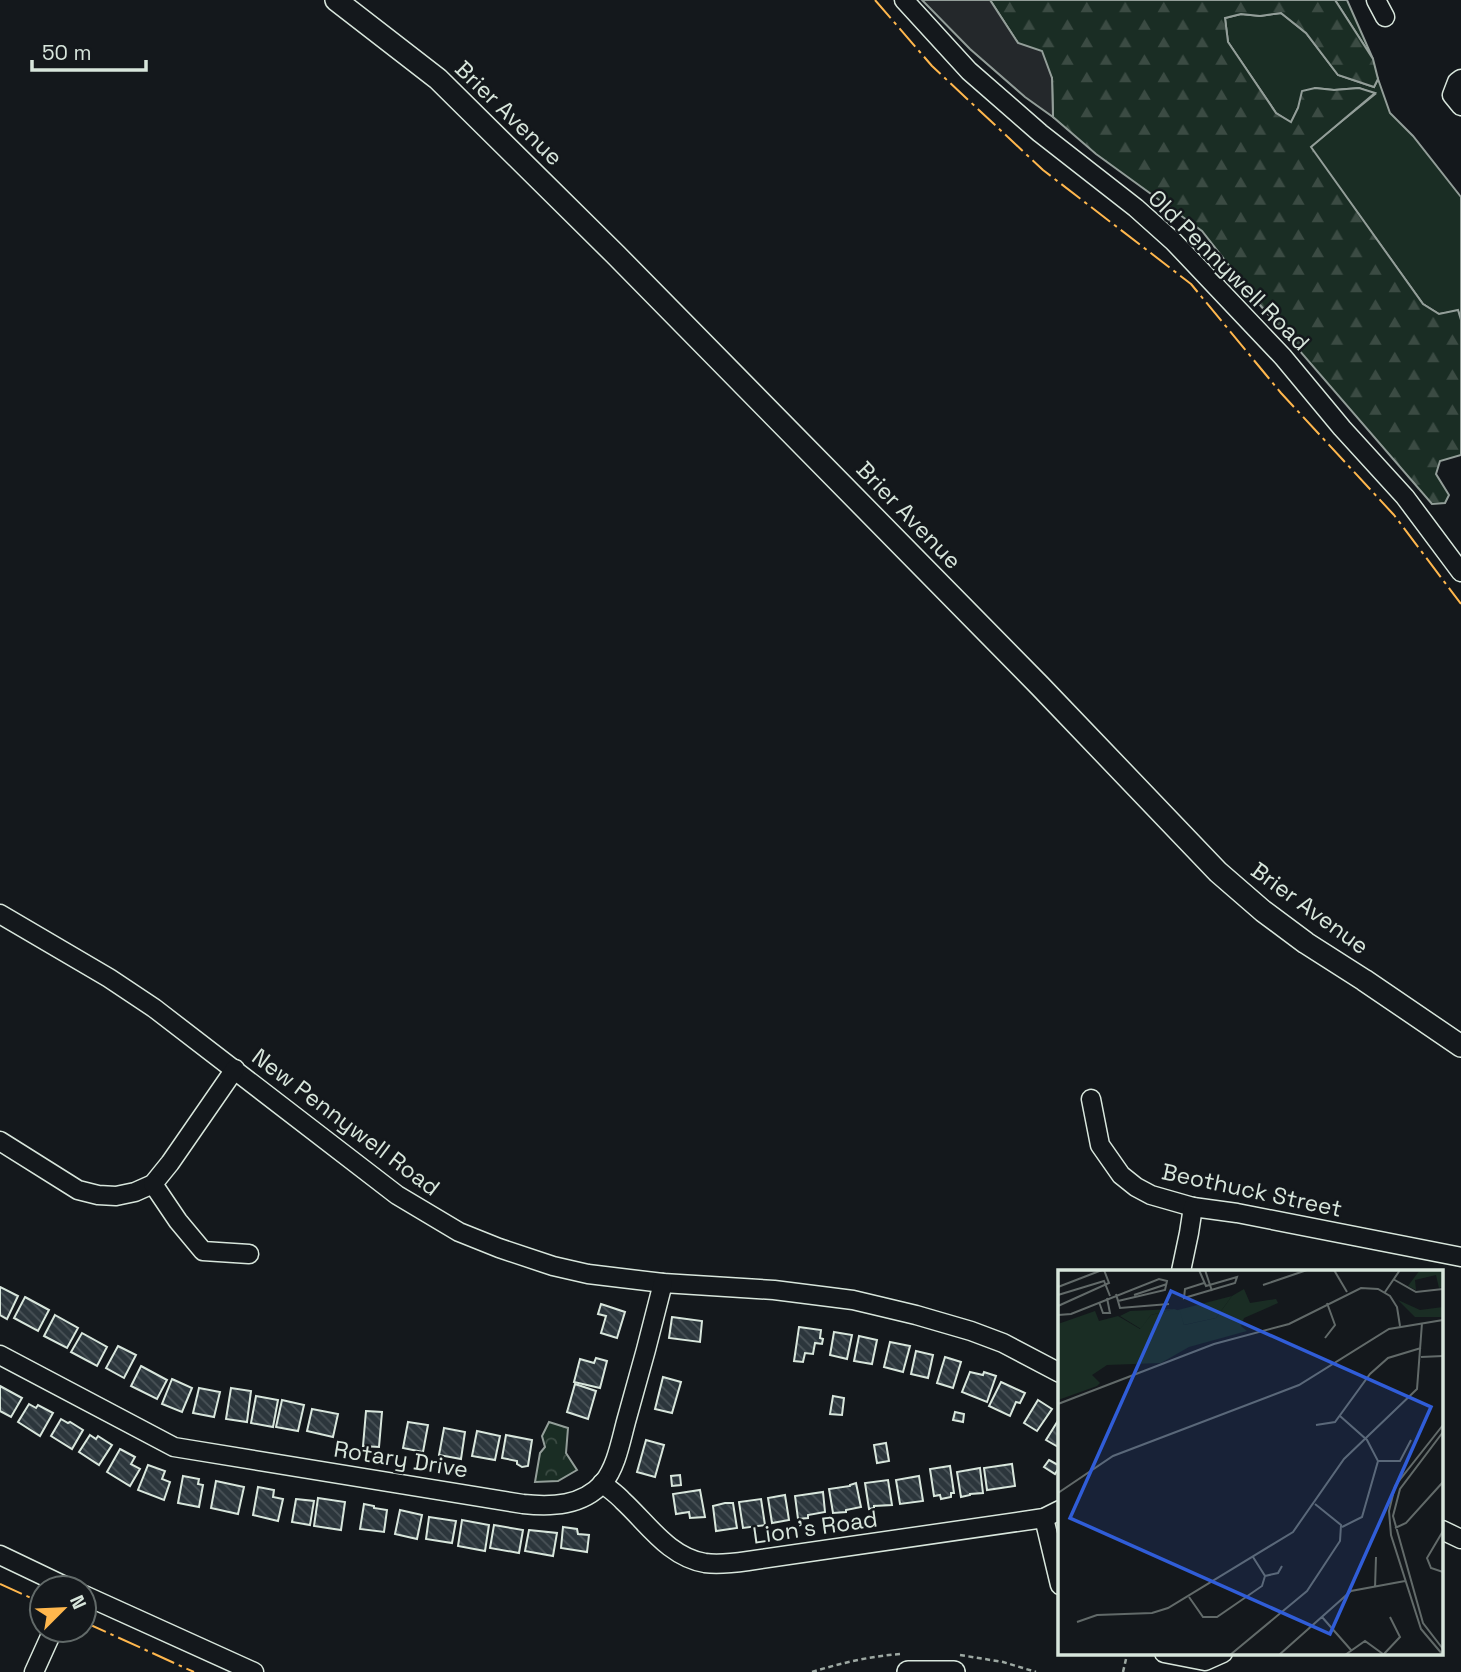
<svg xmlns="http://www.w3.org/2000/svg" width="1461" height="1672" viewBox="0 0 1461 1672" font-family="'Space Grotesk',sans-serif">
  <defs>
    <pattern id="forest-firs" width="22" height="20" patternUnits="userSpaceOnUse" patternTransform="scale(1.75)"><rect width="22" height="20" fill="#1a2d24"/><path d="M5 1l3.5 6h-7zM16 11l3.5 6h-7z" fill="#3b4b43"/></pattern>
    <pattern id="park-crowns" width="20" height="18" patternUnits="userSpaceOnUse" patternTransform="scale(1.75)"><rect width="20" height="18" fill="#1a2d24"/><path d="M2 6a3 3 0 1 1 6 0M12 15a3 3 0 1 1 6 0" fill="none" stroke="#3b4b43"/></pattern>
    <pattern id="building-back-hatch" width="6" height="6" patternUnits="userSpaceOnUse" patternTransform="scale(1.75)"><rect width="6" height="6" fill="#2c363c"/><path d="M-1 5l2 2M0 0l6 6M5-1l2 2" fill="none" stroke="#4a5358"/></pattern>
  </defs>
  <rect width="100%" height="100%" fill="#14181c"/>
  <g fill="#1a2d24" stroke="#939e99" stroke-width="2">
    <polygon points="1335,0 1347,0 1373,59"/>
    <polygon points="1281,13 1306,33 1338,75 1374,87 1378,79 1390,113 1413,136 1461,197 1461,320 1458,311 1439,314 1423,304 1310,147 1375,94 1359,88 1334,90 1315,88 1298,108 1291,123 1276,113 1228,42 1225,18 1241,14 1260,16"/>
  </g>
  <polygon fill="url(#forest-firs)" stroke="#939e99" stroke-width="2" points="990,0 1335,0 1373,59 1378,79 1374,87 1338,75 1306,33 1281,13 1260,16 1241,14 1225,18 1228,42 1276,113 1291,122 1298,108 1302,91 1315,88 1334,90 1359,88 1375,93 1311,147 1423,304 1439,314 1458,310 1461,320 1461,455 1440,461 1436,474 1449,495 1445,503 1432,504 1260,305 1202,231 1096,154 1053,117 1052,78 1018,43"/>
  <polygon fill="url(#park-crowns)" stroke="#939e99" stroke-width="2" points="549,1422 568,1428 566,1453 577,1470 558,1481 535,1482 540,1453 545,1447 542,1436"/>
  <polygon fill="#24282b" stroke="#939e99" stroke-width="2" points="922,0 990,0 1018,43 1042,51 1052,78 1053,117 1025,97 970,49"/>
  <g fill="url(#building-back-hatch)" stroke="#d8e6dc" stroke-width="2">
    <polygon points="0,1287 18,1296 7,1319 0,1315"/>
    <polygon points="25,1297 49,1310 38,1331 14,1318"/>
    <polygon points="601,1304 625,1312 617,1338 601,1333 606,1316 598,1314"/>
    <polygon points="55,1315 78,1328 67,1348 44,1336"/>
    <polygon points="672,1317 702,1321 700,1342 669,1338"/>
    <polygon points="799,1327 821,1330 820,1338 823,1339 822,1344 815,1343 813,1354 805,1353 803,1362 794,1361"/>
    <polygon points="834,1332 852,1335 847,1359 830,1355"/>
    <polygon points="82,1333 107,1347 97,1366 71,1352"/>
    <polygon points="859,1336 877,1340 872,1364 854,1361"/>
    <polygon points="890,1342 910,1346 903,1372 884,1367"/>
    <polygon points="118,1346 136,1355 124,1378 106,1368"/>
    <polygon points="916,1351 933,1355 928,1378 911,1374"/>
    <polygon points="945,1357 961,1362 953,1388 937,1383"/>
    <polygon points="596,1358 607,1361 600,1388 574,1382 580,1359 594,1363"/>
    <polygon points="141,1366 167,1380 157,1399 131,1386"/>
    <polygon points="970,1372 983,1375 984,1372 996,1376 987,1402 962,1392"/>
    <polygon points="663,1377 681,1382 672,1413 655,1409"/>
    <polygon points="172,1379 192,1388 182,1412 162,1404"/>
    <polygon points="1001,1382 1025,1393 1020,1403 1016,1402 1010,1416 989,1406"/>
    <polygon points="575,1384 596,1391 588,1419 567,1412"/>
    <polygon points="0,1386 22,1398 11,1417 0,1411"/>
    <polygon points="199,1388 220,1392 214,1417 193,1413"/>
    <polygon points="231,1388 251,1391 247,1422 226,1419"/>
    <polygon points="256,1396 278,1400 273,1427 251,1423"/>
    <polygon points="833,1396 844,1398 842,1415 830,1414"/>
    <polygon points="282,1400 304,1405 298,1431 276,1427"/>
    <polygon points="1038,1400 1052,1409 1037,1431 1024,1423"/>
    <polygon points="29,1404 36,1408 38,1405 53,1413 40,1436 18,1422"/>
    <polygon points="312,1409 338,1414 333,1437 307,1431"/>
    <polygon points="366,1411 382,1412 379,1447 363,1446"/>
    <polygon points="955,1412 964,1414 963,1422 953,1420"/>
    <polygon points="61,1419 68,1423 70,1422 83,1430 72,1449 51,1436"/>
    <polygon points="1059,1419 1060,1419 1060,1448 1046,1440"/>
    <polygon points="408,1422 428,1425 423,1452 403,1448"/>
    <polygon points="444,1428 465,1432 461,1459 439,1455"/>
    <polygon points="477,1431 500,1436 495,1460 472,1456"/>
    <polygon points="90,1435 96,1439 98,1436 112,1445 99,1465 79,1452"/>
    <polygon points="506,1435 532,1440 528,1466 522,1467 517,1464 517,1461 502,1458"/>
    <polygon points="646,1440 664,1445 655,1477 637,1472"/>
    <polygon points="886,1443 889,1461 877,1463 874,1445"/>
    <polygon points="120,1449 135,1457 131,1464 140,1469 130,1486 107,1472"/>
    <polygon points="1049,1460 1060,1466 1055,1474 1044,1467"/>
    <polygon points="1012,1464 1015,1486 987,1490 984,1468"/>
    <polygon points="148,1465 165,1471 162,1479 170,1482 164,1500 138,1490"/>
    <polygon points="950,1466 954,1493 951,1493 951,1497 941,1499 940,1495 934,1496 930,1469"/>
    <polygon points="980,1468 983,1493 970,1494 970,1495 961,1497 957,1472"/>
    <polygon points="680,1475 681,1485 672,1486 671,1476"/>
    <polygon points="183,1476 199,1479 198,1484 203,1485 199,1507 178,1503"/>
    <polygon points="919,1476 923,1501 900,1504 896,1480"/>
    <polygon points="888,1480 892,1505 874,1506 874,1508 869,1509 865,1483"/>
    <polygon points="216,1481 244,1487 238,1514 211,1508"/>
    <polygon points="856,1483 861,1507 846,1510 846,1512 833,1513 829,1489 850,1486 850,1485"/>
    <polygon points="258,1487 274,1490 273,1497 283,1499 278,1521 253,1515"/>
    <polygon points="700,1490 705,1517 690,1518 689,1512 676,1514 673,1494"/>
    <polygon points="823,1492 825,1512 808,1515 808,1518 798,1519 795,1496"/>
    <polygon points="785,1495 789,1520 772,1523 768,1498"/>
    <polygon points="318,1498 345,1502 341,1530 314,1526"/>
    <polygon points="296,1499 314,1501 310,1525 292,1522"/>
    <polygon points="761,1499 765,1525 743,1528 739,1502"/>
    <polygon points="725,1503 733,1503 737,1528 716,1531 713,1506"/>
    <polygon points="364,1504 374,1506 374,1508 387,1510 384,1532 360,1529"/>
    <polygon points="400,1510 422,1515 417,1539 395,1534"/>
    <polygon points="429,1517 456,1521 452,1543 426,1539"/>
    <polygon points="462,1520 489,1525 485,1551 458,1546"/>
    <polygon points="494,1525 523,1530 519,1553 490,1548"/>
    <polygon points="563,1527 577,1529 578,1534 589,1535 587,1552 561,1548"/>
    <polygon points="529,1530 557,1533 553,1556 525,1551"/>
  </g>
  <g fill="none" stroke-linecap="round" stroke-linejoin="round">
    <defs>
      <g id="minor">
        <polyline points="904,0 969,71 1040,133 1136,208 1174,242 1283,357 1342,428 1405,497 1461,572"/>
        <polyline points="1376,0 1385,17"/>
        <polyline points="1461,79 1457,82 1452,95 1461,106"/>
        <polyline points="0,914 109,978 154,1008 397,1195 459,1232 499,1248 553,1266 588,1274 663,1283 774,1290 853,1300 916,1315 971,1331 1003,1343 1060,1373"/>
        <polyline points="1091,1099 1100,1145 1121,1175 1136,1187 1151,1195 1193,1207 1237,1213 1461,1257"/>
        <polyline points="0,1141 78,1190 98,1195 116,1196 135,1192 153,1184 170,1163 235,1069"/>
        <polyline points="153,1184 178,1221 203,1251 249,1254"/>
        <polyline points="1181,1271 1189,1233 1193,1207"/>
        <path d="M0 1355 174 1447 523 1504C552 1507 582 1506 603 1483 617 1466 621 1439 627 1418 640 1373 652 1328 663 1283"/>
        <path d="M602 1483C609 1489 617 1494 623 1501 648 1524 669 1557 705 1563 719 1565 734 1563 748 1561L1044 1518 1060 1510"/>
        <polyline points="1044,1518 1060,1585"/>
        <polyline points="1442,1530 1461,1539"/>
        <polyline points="0,1555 69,1588"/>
        <polyline points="84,1595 254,1672"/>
        <polyline points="1164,1653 1205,1661 1223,1653"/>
        <polyline points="34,1672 53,1630"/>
      </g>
      <g id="major">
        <polyline points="336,0 438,79 616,255 1040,686 1218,872 1263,911 1306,943 1364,980 1461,1046"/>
        <polyline points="908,1672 954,1672"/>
      </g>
    </defs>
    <use href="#minor" stroke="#d8e6dc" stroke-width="21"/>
    <use href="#major" stroke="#d8e6dc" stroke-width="24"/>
    <g stroke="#9da8a2" stroke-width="2.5" stroke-dasharray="5 3.5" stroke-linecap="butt">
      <polyline points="960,1655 1003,1662 1036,1672"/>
      <path d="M812 1672C841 1663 871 1656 901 1654"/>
      <polyline points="1123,1672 1126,1659"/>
    </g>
    <use href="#minor" stroke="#14181c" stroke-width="18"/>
    <use href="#major" stroke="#14181c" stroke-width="21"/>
    <g stroke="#ffb74d" stroke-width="2" stroke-dasharray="24 5 3.5 5" stroke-linecap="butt">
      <polyline points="875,0 932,66 1043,170 1191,284 1281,393 1394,515 1461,604"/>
      <polyline points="0,1584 42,1603"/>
      <polyline points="84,1622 194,1672"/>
    </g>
  </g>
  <g text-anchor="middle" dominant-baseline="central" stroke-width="5" stroke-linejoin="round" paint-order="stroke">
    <g font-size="23" fill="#d8e6dc" stroke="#14181c">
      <text transform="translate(509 113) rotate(44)">Brier Avenue</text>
      <text transform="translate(1229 270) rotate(45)">Old Pennywell Road</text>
      <text transform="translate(909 515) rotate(46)">Brier Avenue</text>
      <text transform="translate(1310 908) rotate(36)">Brier Avenue</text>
      <text transform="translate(346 1122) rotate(37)">New Pennywell Road</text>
      <text transform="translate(1252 1190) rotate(12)">Beothuck Street</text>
      <text transform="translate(401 1459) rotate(9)">Rotary Drive</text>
      <text transform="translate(815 1527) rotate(-8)">Lion's Road</text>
    </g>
  </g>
  <g transform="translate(1058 1270)">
    <rect width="385" height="385" fill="#14181c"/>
    <path d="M174 26 158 48 126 55 121 42 116 52 121 56 100 59 103 50 120 40ZM340 30 362 40 385 37V47H357ZM116 39 93 45 83 59 62 46 72 41Z" fill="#1a2d24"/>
    <path d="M186 19 192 33 218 29 220 33 186 48 183 56 189 61 131 77 103 93 49 95 34 105 42 113 39 116 0 130V54L37 41 41 51 60 46 82 59 93 45 116 39 122 41 126 55 158 48 174 26Z" fill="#1a2d24"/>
    <path d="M362 0H385V16L381 18 378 5 357 10 358 20 350 16Z" fill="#1a2d24"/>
    <path fill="none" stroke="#626a69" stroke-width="2" d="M141 0 148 16 179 7 177 13 126 28 127 19 146 13M147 0 154 21M276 0 289 22M335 9 358 22 385 19M205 15 249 0M0 17 44 0M327 22 342 0M58 24 62 38 111 34M0 25 46 11 52 26M76 25 109 14M41 32 45 43H52L49 28M0 36 51 13 46 0M0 45 13 44 101 9 109 11 107 20 60 31M267 68 277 55 269 33M363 87 385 86M0 134 156 74 231 54 303 18 320 19 332 26 339 37 342 56M282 146 309 170 320 191 304 247 284 257M258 155 277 152 312 104 330 88 363 78M385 162 342 219 335 246 365 353 385 379M320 191H342L353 170M0 223 55 186 241 115 331 59 385 50M337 258 348 253 385 212M385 261 369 288 373 298 385 302M207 306 220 303 224 296M317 318 318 287M131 327 145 347H159L204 316 207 306 195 287M264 347 293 380M19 352 39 345 94 343 110 338 235 262 286 189 359 119 364 53M172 385 249 321 282 271 283 255 257 234M221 385 293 321 347 311M287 385 307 371 325 384M325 385 342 367 332 347M385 385 363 359 333 265 331 241 337 216 385 155"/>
    <path fill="#305dd8" fill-opacity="0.15" stroke="#305dd8" stroke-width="3.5" d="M113 21 373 137 272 364 12 248Z"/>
    <rect width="385" height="385" fill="none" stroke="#d8e6dc" stroke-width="3.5"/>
  </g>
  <g transform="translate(63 1609) rotate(66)"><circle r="33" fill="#14181c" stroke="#626a69" stroke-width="2"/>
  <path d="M0-5L12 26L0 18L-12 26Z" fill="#ffb74d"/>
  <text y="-10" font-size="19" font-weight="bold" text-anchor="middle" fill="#d8e6dc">N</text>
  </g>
  <path d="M32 60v10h114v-10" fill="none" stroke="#d8e6dc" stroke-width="3.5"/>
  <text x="42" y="60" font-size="21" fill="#d8e6dc" stroke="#14181c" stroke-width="5" paint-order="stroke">50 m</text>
</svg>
